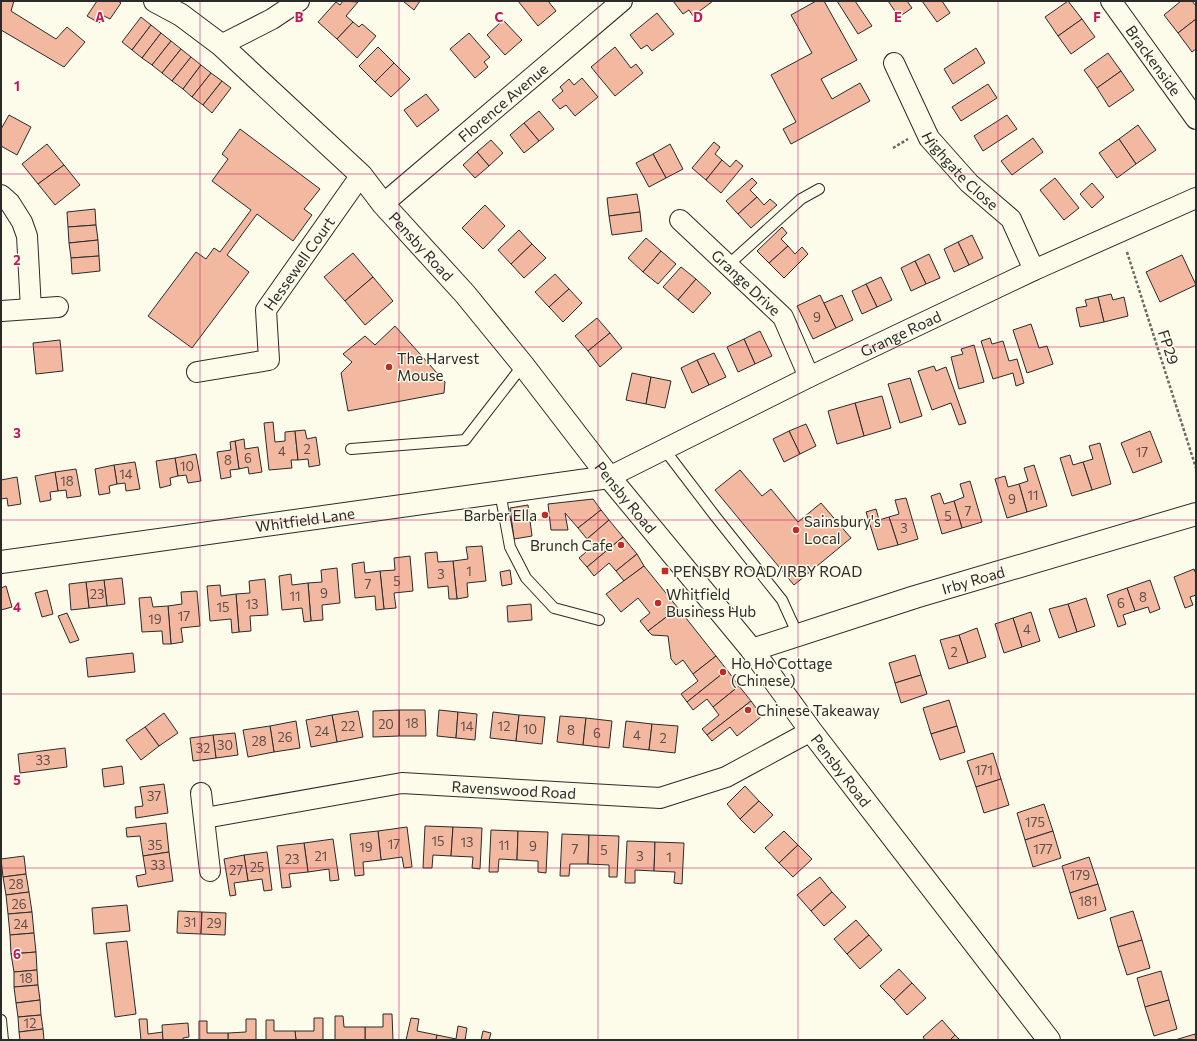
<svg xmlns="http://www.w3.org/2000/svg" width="1197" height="1041" viewBox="0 0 1197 1041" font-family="Commissioner,sans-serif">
  <rect width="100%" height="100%" fill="#fdfbea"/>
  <g fill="#f2b8a0" stroke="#2b2b2b">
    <polygon points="1,1 14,1 11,11 56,39 67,27 85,42 64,67 1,30"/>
    <polygon points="97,1 118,1 121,3 110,19 104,16 99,23 87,16"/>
    <polygon points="343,1 358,2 346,16 353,22 337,39 318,22 336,2 340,5"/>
    <polygon points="403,1 420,1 414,10"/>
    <polygon points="518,1 548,1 556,11 538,26"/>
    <polygon points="673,1 713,1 693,16 689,10 683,14"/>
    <polygon points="816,1 824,1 857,60 821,79 832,99 860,83 870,101 791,144 783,129 796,122 771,75 812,53 791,15"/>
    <polygon points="837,1 855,1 872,26 858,34"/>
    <polygon points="888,1 907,1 912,8 899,17"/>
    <polygon points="922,1 942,1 950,13 937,22"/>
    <polygon points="1068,1 1082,19 1058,36 1045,17"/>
    <polygon points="1181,1 1192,1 1196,6 1196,19 1178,33 1164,15"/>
    <polygon points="657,13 674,34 652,51 647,45 641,49 630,35"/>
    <polygon points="141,17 151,25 132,50 122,42"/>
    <polygon points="1082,19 1095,37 1071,54 1058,36"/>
    <polygon points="1196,19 1196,49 1192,52 1178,33"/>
    <polygon points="503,20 522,40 505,55 487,35"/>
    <polygon points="353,22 359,27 362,24 376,36 357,58 337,39"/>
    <polygon points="151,25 161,33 142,58 132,50"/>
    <polygon points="161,33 171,41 152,65 142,58"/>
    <polygon points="469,33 490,57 484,62 488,67 475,78 450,49"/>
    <polygon points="171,41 181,49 162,73 152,65"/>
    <polygon points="378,47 394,63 375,82 359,66"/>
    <polygon points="615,47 631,68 636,64 643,73 615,96 591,67"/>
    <polygon points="976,48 985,63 953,84 944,69"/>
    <polygon points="181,49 191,57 172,81 162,73"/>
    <polygon points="1108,53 1121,71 1097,88 1084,70"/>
    <polygon points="191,57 201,65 183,89 172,81"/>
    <polygon points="394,63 410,79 391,97 375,82"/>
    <polygon points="201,65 211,73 192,97 183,89"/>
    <polygon points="1121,71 1134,90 1109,107 1097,88"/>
    <polygon points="211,73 222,81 203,105 192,97"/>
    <polygon points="582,78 598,97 575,116 566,105 560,109 552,100 563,91 560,87 569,79 574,85"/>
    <polygon points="222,81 231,88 212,113 203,105"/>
    <polygon points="988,84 997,98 961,121 952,107"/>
    <polygon points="426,94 439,110 417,127 404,110"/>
    <polygon points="539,111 554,129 539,141 524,123"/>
    <polygon points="9,115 31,127 17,155 1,146 1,129"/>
    <polygon points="1007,115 1017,129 983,151 974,136"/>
    <polygon points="524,123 539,141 524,153 510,135"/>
    <polygon points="1138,125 1156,150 1136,164 1119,139"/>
    <polygon points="240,129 320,189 304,209 312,215 293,241 257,214 227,255 249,272 192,348 148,316 196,252 206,259 214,248 220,252 251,210 212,181 228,159 222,154"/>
    <polygon points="1033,138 1043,152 1012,175 1001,161"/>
    <polygon points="1119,139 1136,164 1117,178 1099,153"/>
    <polygon points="491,140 503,153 489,166 477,152"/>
    <polygon points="714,142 720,147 715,154 722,160 706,180 692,168"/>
    <polygon points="47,144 64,165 38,184 22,164"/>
    <polygon points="670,144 683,169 666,178 653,154"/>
    <polygon points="477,152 489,166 475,178 463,165"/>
    <polygon points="653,154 666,178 649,187 636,163"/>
    <polygon points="722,160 730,167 736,160 743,166 721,193 706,180"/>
    <polygon points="64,165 80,185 55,205 38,184"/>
    <polygon points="752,178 757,183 750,190 757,197 738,214 726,201"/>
    <polygon points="1055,178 1079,208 1064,220 1040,190"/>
    <polygon points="1092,183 1104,197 1092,208 1080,194"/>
    <polygon points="637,194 640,212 609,216 607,198"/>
    <polygon points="757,197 764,205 770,199 777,205 751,228 738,214"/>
    <polygon points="485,205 505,226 483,249 462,228"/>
    <polygon points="95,209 96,225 68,227 67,212"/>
    <polygon points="640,212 642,231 612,235 609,216"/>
    <polygon points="96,225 98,240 69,243 68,227"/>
    <polygon points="782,227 787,233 781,239 788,246 769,263 757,251"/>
    <polygon points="519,230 532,244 511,264 498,250"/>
    <polygon points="972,235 983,258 969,265 958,242"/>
    <polygon points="646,238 661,251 643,272 628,258"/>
    <polygon points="98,240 99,256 71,258 69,243"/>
    <polygon points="958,242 969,265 954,272 944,249"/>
    <polygon points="532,244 546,258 524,278 511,264"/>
    <polygon points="788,246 795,254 802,247 808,254 784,278 769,263"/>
    <polygon points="661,251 676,264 658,284 643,272"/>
    <polygon points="353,253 373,277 345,301 324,277"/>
    <polygon points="929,254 940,278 926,284 915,261"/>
    <polygon points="1182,255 1196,285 1160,302 1146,272"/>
    <polygon points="99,256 100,271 72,274 71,258"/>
    <polygon points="915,261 926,284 911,291 901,268"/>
    <polygon points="681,267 696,279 678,300 663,287"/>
    <polygon points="555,274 569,289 549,307 535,292"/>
    <polygon points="373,277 393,301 365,325 345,301"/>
    <polygon points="881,277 892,300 877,307 866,284"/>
    <polygon points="696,279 711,293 693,313 678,300"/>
    <polygon points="866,284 877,307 862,314 852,291"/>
    <polygon points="569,289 582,303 563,322 549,307"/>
    <polygon points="1111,294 1113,300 1124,297 1128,316 1104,322 1098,297"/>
    <polygon points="820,295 836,328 813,339 797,306"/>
    <polygon points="842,295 853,320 836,328 824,303"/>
    <polygon points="1098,297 1104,322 1080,327 1076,308 1087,306 1085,300"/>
    <polygon points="597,318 610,333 588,351 575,336"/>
    <polygon points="1031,324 1039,348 1047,346 1053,364 1027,373 1013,330"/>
    <polygon points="395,326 445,382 444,393 348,411 341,373 352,362 343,354 365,336 375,345"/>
    <polygon points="760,331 772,356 755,364 744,339"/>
    <polygon points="610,333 622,348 600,367 588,351"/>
    <polygon points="990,338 992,344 1003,341 1009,361 1017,359 1024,383 1016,386 1013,373 993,379 981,341"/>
    <polygon points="744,339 755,364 738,372 727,347"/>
    <polygon points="60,340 63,371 36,374 33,343"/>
    <polygon points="974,345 984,382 959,389 951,357 963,354 961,349"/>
    <polygon points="714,353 726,377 709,385 697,360"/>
    <polygon points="697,360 709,385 692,393 681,368"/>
    <polygon points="934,366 936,371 946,367 966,423 959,425 951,403 932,410 918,371"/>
    <polygon points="632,373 651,377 646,404 626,400"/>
    <polygon points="651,377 671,381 665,408 646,404"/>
    <polygon points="910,378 922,416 900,423 888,384"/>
    <polygon points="882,396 891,428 864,436 855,403"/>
    <polygon points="855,403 864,436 837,444 828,411"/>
    <polygon points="273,422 275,442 285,441 285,432 295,431 298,460 291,460 292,468 269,470 264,423"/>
    <polygon points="806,424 816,446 800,454 789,431"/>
    <polygon points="305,430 307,439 316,437 320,465 309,467 308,459 298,460 295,431"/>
    <polygon points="789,431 800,454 784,462 773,439"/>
    <polygon points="1150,431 1162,462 1133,473 1121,443"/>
    <polygon points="244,439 245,449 258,447 262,472 249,474 248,467 239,469 235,441"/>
    <polygon points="235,441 239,469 230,470 231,477 221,479 217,452 231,450 230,442"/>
    <polygon points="1100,443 1111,484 1092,490 1083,462 1093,459 1089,446"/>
    <polygon points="196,454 201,481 188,483 186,475 178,476 175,458"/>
    <polygon points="1070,455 1073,465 1083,462 1092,490 1072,496 1060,458"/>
    <polygon points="175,458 178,476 170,478 171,485 160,488 156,461"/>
    <polygon points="135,462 140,489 126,491 125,483 117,484 114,465"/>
    <polygon points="114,465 117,484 109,486 110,493 99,495 95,469"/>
    <polygon points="1034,465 1047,506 1027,512 1019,484 1028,481 1024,468"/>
    <polygon points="76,469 81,496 67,498 66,490 58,491 55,472"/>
    <polygon points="740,470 762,496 771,489 798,522 821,503 851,538 794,585 715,490"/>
    <polygon points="55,472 58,491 50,492 51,500 40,502 35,476"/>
    <polygon points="1005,476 1008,487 1019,484 1027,512 1007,518 995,479"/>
    <polygon points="17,477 21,504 8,506 7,498 1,499 1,480"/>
    <polygon points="970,481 982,522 962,528 954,501 964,497 960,484"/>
    <polygon points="940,493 944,504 954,501 962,528 942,534 931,496"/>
    <polygon points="906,498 918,539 898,545 889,517 899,514 895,500"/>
    <polygon points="593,499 601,510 578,528 565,513 568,530 551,530 548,504"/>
    <polygon points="528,505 532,536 514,539 510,508"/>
    <polygon points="876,509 879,520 889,517 898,545 878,550 866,512"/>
    <polygon points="601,510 609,520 587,539 578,528"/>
    <polygon points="609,520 623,537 587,567 579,558 593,546 587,539"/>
    <polygon points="623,537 637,554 616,571 609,563 594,576 587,567"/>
    <polygon points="482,546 486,581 467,583 468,597 457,599 453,561 468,559 466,547"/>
    <polygon points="437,552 438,562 453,561 457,599 449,599 448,586 428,588 425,553"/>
    <polygon points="637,554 644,566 624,581 616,571"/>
    <polygon points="410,556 413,591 394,593 396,608 384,609 380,571 395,570 394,558"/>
    <polygon points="364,562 365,573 380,571 384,609 376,610 375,596 355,598 352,564"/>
    <polygon points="644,566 678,608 648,631 640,621 650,613 638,598 621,612 606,594"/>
    <polygon points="337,568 340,603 322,605 323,620 311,621 308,583 322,582 321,570"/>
    <polygon points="1194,569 1196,574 1196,595 1190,597 1193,605 1185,608 1174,577"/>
    <polygon points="510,570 512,584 502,586 500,572"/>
    <polygon points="291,574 292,585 308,583 311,621 304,622 302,608 282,610 279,576"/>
    <polygon points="122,578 125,604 107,606 104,580"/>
    <polygon points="265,579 268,615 250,616 251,631 239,632 236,594 250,593 249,581"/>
    <polygon points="104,580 107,606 89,608 86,582"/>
    <polygon points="1150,580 1160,609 1150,613 1148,607 1135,611 1127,588"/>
    <polygon points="86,582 89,608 71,610 69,584"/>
    <polygon points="220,585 221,596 236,594 239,632 232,633 231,619 210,621 207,586"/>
    <polygon points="6,586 12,607 1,610 1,588"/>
    <polygon points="1127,588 1135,611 1123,615 1126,624 1118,627 1107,595"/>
    <polygon points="47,590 53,614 42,617 35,593"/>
    <polygon points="197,591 200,626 181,628 183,642 171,644 168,606 182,604 181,592"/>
    <polygon points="151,597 153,607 168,606 171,644 163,644 162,631 142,632 139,598"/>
    <polygon points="1086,598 1095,626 1077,632 1068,604"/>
    <polygon points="531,604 532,620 508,622 507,606"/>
    <polygon points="1068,604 1077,632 1059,638 1049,609"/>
    <polygon points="678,608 716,656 693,674 683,660 676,665 671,659 668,636 652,635 648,631"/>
    <polygon points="1031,612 1040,641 1022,647 1013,618"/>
    <polygon points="67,613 79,640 70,643 58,616"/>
    <polygon points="1013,618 1022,647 1004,653 995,624"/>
    <polygon points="977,628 986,657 968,663 959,635"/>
    <polygon points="959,635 968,663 949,669 940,640"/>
    <polygon points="133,653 135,672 88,677 86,658"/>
    <polygon points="915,655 921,675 895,683 889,663"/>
    <polygon points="716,656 727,670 687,702 681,694 698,681 693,674"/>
    <polygon points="727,670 739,686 713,707 707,699 693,710 687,702"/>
    <polygon points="921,675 927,694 901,703 895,683"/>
    <polygon points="739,686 751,701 707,735 702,729 719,715 713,707"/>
    <polygon points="949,700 957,726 931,734 923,708"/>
    <polygon points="751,701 762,716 737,736 730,727 712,741 707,735"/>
    <polygon points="399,710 425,710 426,736 399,736"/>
    <polygon points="399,710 399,736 373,737 373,711"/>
    <polygon points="439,710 458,712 456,738 437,736"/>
    <polygon points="358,711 363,737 337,742 332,715"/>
    <polygon points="458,712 477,714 475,740 456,738"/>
    <polygon points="493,712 519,715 516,741 490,738"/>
    <polygon points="164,713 178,733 159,746 145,727"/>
    <polygon points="332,715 337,742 311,747 306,720"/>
    <polygon points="519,715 545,717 542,744 516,741"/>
    <polygon points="560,716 586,718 583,745 557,742"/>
    <polygon points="586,718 612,721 609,748 583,745"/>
    <polygon points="296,721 300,748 274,752 270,726"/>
    <polygon points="626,721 652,724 649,750 623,747"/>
    <polygon points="652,724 678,726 675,753 649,750"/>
    <polygon points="270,726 274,752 248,757 243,730"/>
    <polygon points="957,726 965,752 940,760 931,734"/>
    <polygon points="145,727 159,746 141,760 126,740"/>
    <polygon points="235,733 238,755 216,758 213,735"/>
    <polygon points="213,735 216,758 193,761 190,738"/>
    <polygon points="65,748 67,767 20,773 18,754"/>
    <polygon points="993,753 1001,779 976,787 967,761"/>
    <polygon points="122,766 124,784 104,787 102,769"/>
    <polygon points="1001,779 1009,805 984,813 976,787"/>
    <polygon points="164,784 168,813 136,818 135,807 143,806 140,787"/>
    <polygon points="745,786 759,801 740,819 727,804"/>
    <polygon points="759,801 773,815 754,833 740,819"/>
    <polygon points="1044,804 1053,831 1025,840 1017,813"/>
    <polygon points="166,823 169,852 143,856 140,836 127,837 126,828"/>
    <polygon points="425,826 453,827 451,856 433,855 432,868 423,868"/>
    <polygon points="407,827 412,867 404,868 402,857 381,860 378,831"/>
    <polygon points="453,827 482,828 480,869 472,868 473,857 451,856"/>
    <polygon points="491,830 518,831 517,860 499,859 498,872 489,872"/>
    <polygon points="378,831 381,860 363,862 364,875 355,876 350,834"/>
    <polygon points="518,831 548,832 546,873 538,872 538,861 517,860"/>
    <polygon points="784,831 798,845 779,863 765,848"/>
    <polygon points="1053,831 1061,858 1033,867 1025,840"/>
    <polygon points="562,834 589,835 588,864 570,864 569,876 560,876"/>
    <polygon points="589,835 619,836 617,877 609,877 609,865 588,864"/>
    <polygon points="333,839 339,880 330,881 329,869 308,872 304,843"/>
    <polygon points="627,841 655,842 654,871 635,870 635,883 625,883"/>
    <polygon points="655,842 684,843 682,884 674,883 675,872 654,871"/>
    <polygon points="304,843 308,872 289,874 291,887 282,888 277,846"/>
    <polygon points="798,845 812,859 793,877 779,863"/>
    <polygon points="169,852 173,881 138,887 136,876 146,874 143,856"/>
    <polygon points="267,852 272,890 264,891 262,879 248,881 244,855"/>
    <polygon points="244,855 248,881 234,883 236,895 230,896 224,859"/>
    <polygon points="24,856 26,874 3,877 1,859"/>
    <polygon points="1089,857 1098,884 1070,893 1062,866"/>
    <polygon points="26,874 29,892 6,895 3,877"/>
    <polygon points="820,877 832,892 811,911 797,895"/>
    <polygon points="1098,884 1106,910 1078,919 1070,893"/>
    <polygon points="29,892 32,912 8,914 6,895"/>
    <polygon points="832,892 846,907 824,926 811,911"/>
    <polygon points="127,905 130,931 94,934 92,908"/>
    <polygon points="178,911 202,912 201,934 177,933"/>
    <polygon points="1133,911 1142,940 1118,947 1110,918"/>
    <polygon points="32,912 34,933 10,935 8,914"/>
    <polygon points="202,912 226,913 225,935 201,934"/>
    <polygon points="856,920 869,935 847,954 834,939"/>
    <polygon points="34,933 36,952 11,954 10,935"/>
    <polygon points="869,935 882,950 860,969 847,954"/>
    <polygon points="1142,940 1150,968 1127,975 1118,947"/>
    <polygon points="127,941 136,1014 115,1017 106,943"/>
    <polygon points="36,952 37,970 14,972 11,954"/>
    <polygon points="899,969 912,983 894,1000 880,986"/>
    <polygon points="37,970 38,985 14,987 14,972"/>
    <polygon points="1161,971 1169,1000 1145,1007 1137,978"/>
    <polygon points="912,983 926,998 907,1015 894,1000"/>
    <polygon points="38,985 40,1000 16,1003 14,987"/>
    <polygon points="40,1000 41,1015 18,1017 16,1003"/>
    <polygon points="1169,1000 1177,1029 1154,1036 1145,1007"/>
    <polygon points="383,1014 392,1014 393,1040 365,1040 365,1027 383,1027"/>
    <polygon points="41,1015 43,1029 19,1032 18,1017"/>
    <polygon points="335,1016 343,1016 344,1027 365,1027 365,1040 335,1040"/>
    <polygon points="314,1018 323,1018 323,1040 296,1040 295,1031 314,1031"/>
    <polygon points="411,1018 419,1019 417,1031 437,1035 436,1040 406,1040"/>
    <polygon points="139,1019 147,1019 148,1034 163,1032 163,1040 141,1040"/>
    <polygon points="246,1019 256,1019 256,1040 228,1040 228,1033 246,1032"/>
    <polygon points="266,1020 274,1020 274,1031 295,1031 296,1040 266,1040"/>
    <polygon points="942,1020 955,1035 950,1040 925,1040 923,1037"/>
    <polygon points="199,1021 207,1021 207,1033 228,1033 228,1040 199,1040"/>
    <polygon points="188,1023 189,1037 183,1038 183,1040 163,1040 162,1025"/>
    <polygon points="458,1026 467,1028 465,1040 436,1040 437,1035 456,1039"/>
    <polygon points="43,1029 44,1040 20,1040 19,1032"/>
    <polygon points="483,1031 491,1033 489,1040 481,1040"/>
    <polygon points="1195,1034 1196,1040 1175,1040"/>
    <polygon points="955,1035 960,1040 950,1040"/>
  </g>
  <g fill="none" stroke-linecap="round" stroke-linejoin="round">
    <defs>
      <g id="service">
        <polyline points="728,265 801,199 819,189"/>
        <polyline points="351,449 465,440 523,365"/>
        <polyline points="664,449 715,516 782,600 798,635"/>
        <polyline points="500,492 510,547 526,578 554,608 599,620"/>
        <polyline points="1,1020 3,1040"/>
      </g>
      <g id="minor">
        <path id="s1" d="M1111 1 1196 119"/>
        <polyline points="221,45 272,19 299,1"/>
        <path id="s2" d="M894 63 929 138 969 183 1011 219 1034 270"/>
        <polyline points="1,195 10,203 22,222 27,236 31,309"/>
        <path id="s3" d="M383 204 622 1"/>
        <path id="s4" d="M680 220 783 317 809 377"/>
        <polyline points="2,311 58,307"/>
        <path id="s5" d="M197 372 269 360 266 310 361 175"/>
        <path id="s6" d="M609 477 809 377 1034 270 1196 198"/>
        <polyline points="201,793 210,871"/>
        <path id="s7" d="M205 818 402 783 660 798 726 777 811 731"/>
      </g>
      <g id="tertiary">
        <path id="s8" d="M1 562 609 477"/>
        <path id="s9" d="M752 650 915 597 1196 514"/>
      </g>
      <g id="secondary">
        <path id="s10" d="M155 1 181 15 221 45 361 175 383 204 465 294 523 365 609 477 752 650 811 731 1049 1040"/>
      </g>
    </defs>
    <use href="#service" stroke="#2b2b2b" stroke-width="12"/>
    <use href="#minor" stroke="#2b2b2b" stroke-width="22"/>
    <use href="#tertiary" stroke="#2b2b2b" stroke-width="24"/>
    <use href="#secondary" stroke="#2b2b2b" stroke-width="24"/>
    <g stroke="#6a6964" stroke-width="2.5" stroke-dasharray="3 2" stroke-linecap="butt">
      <polyline points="893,148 908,139"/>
      <polyline points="1127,252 1196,468"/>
    </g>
    <use href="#service" stroke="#fdfbea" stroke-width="10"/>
    <use href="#minor" stroke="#fdfbea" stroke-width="20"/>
    <use href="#tertiary" stroke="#fdfbea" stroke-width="22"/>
    <use href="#secondary" stroke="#fdfbea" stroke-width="22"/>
  </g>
  <path fill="none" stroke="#c2185b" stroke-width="1" stroke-opacity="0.55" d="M200 1V1040M399 1V1040M598 1V1040M798 1V1040M998 1V1040M1 174H1196M1 347H1196M1 520H1196M1 694H1196M1 868H1196"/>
  <g fill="#c62828" stroke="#fdfbea" stroke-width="1.5">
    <circle cx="389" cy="367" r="4"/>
    <circle cx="545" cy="515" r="4"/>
    <circle cx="796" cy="530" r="4"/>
    <circle cx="621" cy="545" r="4"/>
    <rect x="661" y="567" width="8" height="8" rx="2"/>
    <circle cx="658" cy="603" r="4"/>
    <circle cx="723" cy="672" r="4"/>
    <circle cx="748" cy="710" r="4"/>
  </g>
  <g text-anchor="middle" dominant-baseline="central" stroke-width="3" stroke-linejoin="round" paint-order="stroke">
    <g font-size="13" fill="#5d4e48">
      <text x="817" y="317">9</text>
      <text x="307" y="449">2</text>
      <text x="282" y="451">4</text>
      <text x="1142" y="452">17</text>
      <text x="248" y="458">6</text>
      <text x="228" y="460">8</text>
      <text x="187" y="466">10</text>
      <text x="126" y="474">14</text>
      <text x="67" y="481">18</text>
      <text x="1033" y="495">11</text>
      <text x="1012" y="499">9</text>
      <text x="968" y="511">7</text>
      <text x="948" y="516">5</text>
      <text x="904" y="528">3</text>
      <text x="469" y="571">1</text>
      <text x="441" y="574">3</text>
      <text x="397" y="581">5</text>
      <text x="368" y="584">7</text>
      <text x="324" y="593">9</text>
      <text x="97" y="594">23</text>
      <text x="295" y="596">11</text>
      <text x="1143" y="597">8</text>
      <text x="1121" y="603">6</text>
      <text x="252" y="604">13</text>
      <text x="223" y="607">15</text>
      <text x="184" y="616">17</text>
      <text x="155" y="619">19</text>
      <text x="1027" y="629">4</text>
      <text x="954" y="652">2</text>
      <text x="412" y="723">18</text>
      <text x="386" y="724">20</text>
      <text x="348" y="726">22</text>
      <text x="467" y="726">14</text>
      <text x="504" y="726">12</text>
      <text x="530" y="729">10</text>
      <text x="571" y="730">8</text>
      <text x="322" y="731">24</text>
      <text x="597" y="733">6</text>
      <text x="637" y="735">4</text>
      <text x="285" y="737">26</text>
      <text x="663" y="738">2</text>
      <text x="259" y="741">28</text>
      <text x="225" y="745">30</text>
      <text x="203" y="748">32</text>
      <text x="43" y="760">33</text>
      <text x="984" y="770">171</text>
      <text x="154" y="796">37</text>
      <text x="1035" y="822">175</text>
      <text x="438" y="841">15</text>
      <text x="467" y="842">13</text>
      <text x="394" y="844">17</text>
      <text x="155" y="845">35</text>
      <text x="504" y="845">11</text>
      <text x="533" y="846">9</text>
      <text x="366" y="847">19</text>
      <text x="575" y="849">7</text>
      <text x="1043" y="849">177</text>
      <text x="604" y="850">5</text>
      <text x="321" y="856">21</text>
      <text x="640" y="856">3</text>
      <text x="669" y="857">1</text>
      <text x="292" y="859">23</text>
      <text x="158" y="865">33</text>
      <text x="257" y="867">25</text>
      <text x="236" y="870">27</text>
      <text x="1080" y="875">179</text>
      <text x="16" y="884">28</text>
      <text x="1088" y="901">181</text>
      <text x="19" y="904">26</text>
      <text x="190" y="922">31</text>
      <text x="214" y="923">29</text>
      <text x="21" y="924">24</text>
      <text x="26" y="978">18</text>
      <text x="30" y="1023">12</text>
    </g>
    <g font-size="15" fill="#2b2b2b" stroke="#fdfbea">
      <text stroke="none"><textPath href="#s1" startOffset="73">Brackenside</textPath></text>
      <text stroke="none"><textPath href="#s3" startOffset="157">Florence Avenue</textPath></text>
      <text stroke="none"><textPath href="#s2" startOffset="128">Highgate Close</textPath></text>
      <text stroke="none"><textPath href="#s10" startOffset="364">Pensby Road</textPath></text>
      <text stroke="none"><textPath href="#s5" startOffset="180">Hessewell Court</textPath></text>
      <text stroke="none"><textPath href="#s4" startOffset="91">Grange Drive</textPath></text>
      <text stroke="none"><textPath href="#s6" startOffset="325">Grange Road</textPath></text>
      <text transform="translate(1169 347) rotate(72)">FP29</text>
      <text stroke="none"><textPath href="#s10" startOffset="688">Pensby Road</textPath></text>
      <text stroke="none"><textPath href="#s8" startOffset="307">Whitfield Lane</textPath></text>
      <text stroke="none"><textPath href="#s9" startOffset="232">Irby Road</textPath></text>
      <text stroke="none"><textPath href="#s10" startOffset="1036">Pensby Road</textPath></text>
      <text stroke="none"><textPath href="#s7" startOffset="312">Ravenswood Road</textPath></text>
    </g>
    <g font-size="15" fill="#2b2b2b" stroke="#fdfbea" text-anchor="start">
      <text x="397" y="358">The Harvest<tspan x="397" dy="17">Mouse</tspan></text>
      <text x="537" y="515" text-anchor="end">Barber Ella</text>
      <text x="804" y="521">Sainsbury's<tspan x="804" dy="17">Local</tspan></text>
      <text x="613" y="545" text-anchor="end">Brunch Cafe</text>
      <text x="673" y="571">PENSBY ROAD/IRBY ROAD</text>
      <text x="666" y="594">Whitfield<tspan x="666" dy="17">Business Hub</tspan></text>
      <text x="731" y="663">Ho Ho Cottage<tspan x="731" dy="17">(Chinese)</tspan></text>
      <text x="756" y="710">Chinese Takeaway</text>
    </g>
  </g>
  <g font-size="13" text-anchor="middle" font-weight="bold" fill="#c2185b" stroke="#fdfbea" stroke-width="3" stroke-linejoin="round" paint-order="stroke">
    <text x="100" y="22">A</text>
    <text x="299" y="22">B</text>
    <text x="499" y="22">C</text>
    <text x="698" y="22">D</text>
    <text x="898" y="22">E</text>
    <text x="1097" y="22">F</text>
    <text x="17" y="91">1</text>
    <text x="17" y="265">2</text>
    <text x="17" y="438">3</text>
    <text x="17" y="612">4</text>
    <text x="17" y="785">5</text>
    <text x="17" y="959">6</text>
  </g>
  <rect width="1197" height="1041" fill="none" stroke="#2b2b2b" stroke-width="4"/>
</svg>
